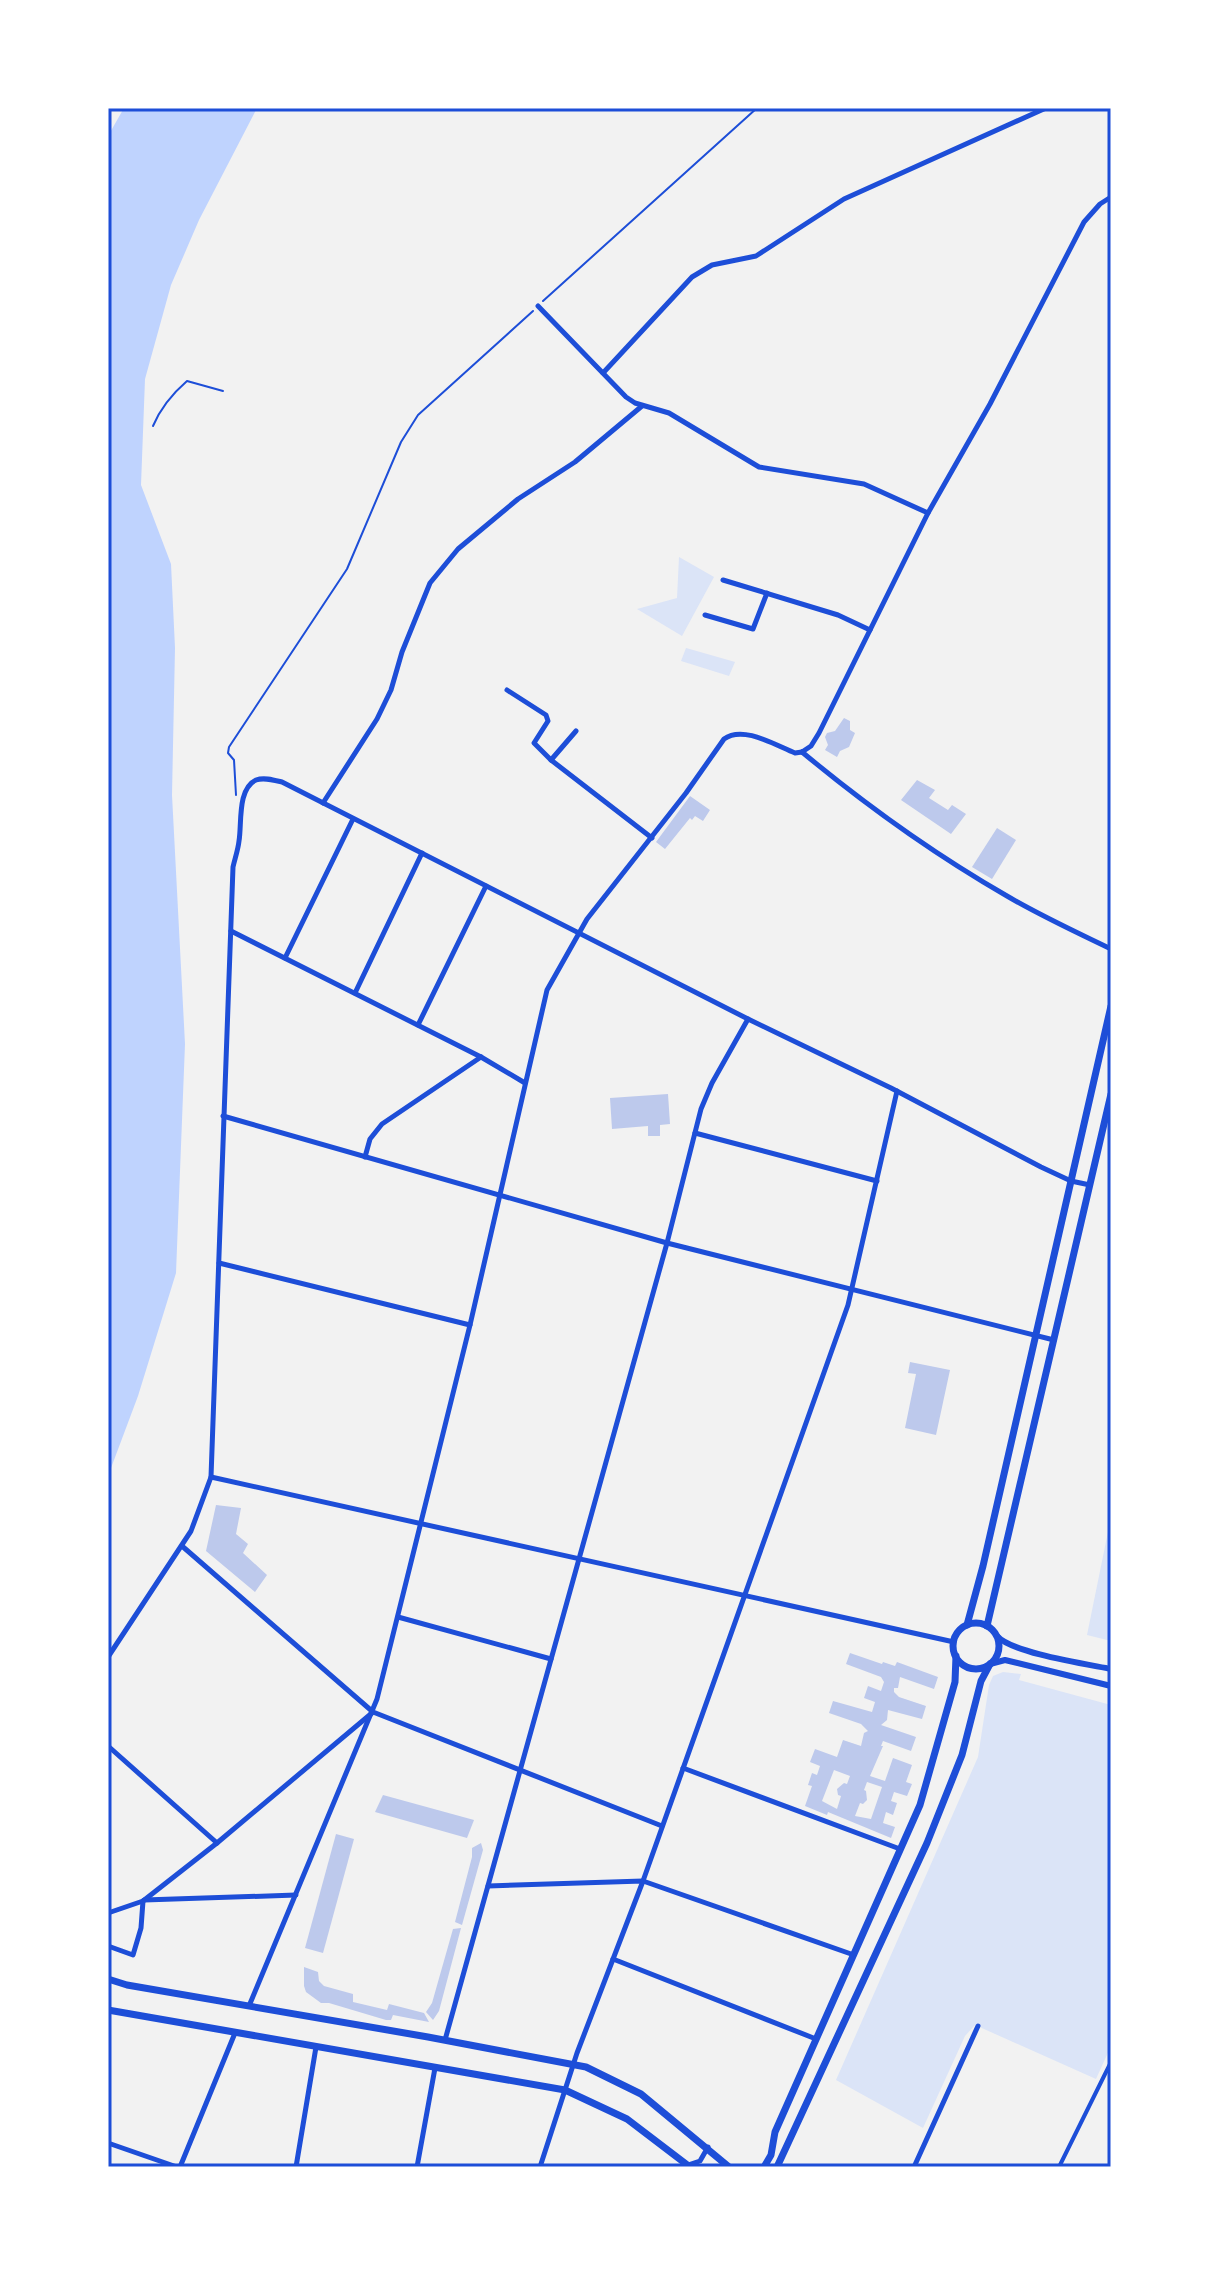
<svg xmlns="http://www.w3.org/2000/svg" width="1219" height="2275" viewBox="0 0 1219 2275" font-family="'IBM Plex Sans',sans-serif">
  <rect width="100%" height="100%" fill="#f2f2f2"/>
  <g fill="#dbe4f7">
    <polygon points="679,557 714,577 682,636 637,609 677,598"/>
    <polygon points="686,648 735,662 729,676 681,661"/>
    <polygon points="1111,1517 1111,1641 1087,1635"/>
    <polygon points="1003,1672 1021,1674 1019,1680 1111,1705 1111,2046 1096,2079 975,2025 965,2036 923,2128 836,2080 978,1757 989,1685 993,1676"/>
  </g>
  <polygon fill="#bfd3fe" points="124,108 257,108 199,220 171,285 145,379 141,485 171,564 175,648 172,795 185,1044 176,1273 138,1396 108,1476 108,136"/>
  <g fill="#bdc9ec" fill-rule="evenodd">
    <polygon points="844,718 850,721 850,730 855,733 849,747 840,751 837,757 825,750 828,745 825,737 827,733 835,731"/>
    <polygon points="917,780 935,790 929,798 948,810 952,805 966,814 951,834 901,800"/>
    <polygon points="690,796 710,810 703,821 695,816 692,820 690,818 665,849 656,842"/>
    <polygon points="997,828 1016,840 992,879 972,867"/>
    <polygon points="668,1094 670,1124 660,1125 660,1136 648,1136 648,1126 612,1129 610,1098"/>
    <polygon points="910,1362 950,1370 936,1435 905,1428 916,1374 908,1373"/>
    <polygon points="216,1505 241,1508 236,1534 248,1544 243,1553 267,1575 255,1592 206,1551"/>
    <path d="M850 1653 882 1664 883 1662 895 1666 897 1662 938 1677 934 1689 900 1677 898 1688H894V1692L899 1697 926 1706 922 1719 888 1710 887 1720 881 1725 916 1737 911 1751 883 1741 881 1746H883L870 1776 885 1781 893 1758 912 1765 906 1782 912 1784 907 1796 894 1792 891 1801 897 1803 893 1815 886 1812 883 1823 895 1827 891 1838 828 1812 827 1815 805 1806 812 1786 808 1785 812 1773 817 1775 820 1766 810 1762 815 1749 837 1757 843 1740 861 1746 864 1733 868 1731 861 1724 829 1713 833 1701 872 1712 875 1702 864 1698 868 1686 881 1691 884 1682 881 1677 846 1664ZM834 1770 850 1776 847 1784 844 1783 837 1789 838 1795 841 1796 837 1809 822 1801ZM867 1782 882 1787 871 1819 855 1816 860 1803 863 1804 867 1800 866 1791 864 1790Z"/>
    <polygon points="383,1795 474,1820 467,1838 375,1812"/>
    <polygon points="336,1834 354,1839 323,1953 305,1948"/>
    <polygon points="481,1843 483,1850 462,1925 455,1922 472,1857 472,1848"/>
    <polygon points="461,1928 439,2011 433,2020 426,2012 432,2003 453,1929"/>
    <polygon points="304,1967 318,1972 319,1981 324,1986 353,1994 353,2002 387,2010 389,2004 424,2013 429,2022 393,2015 391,2020 386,2020 329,2003 321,2003 306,1992 304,1986"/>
  </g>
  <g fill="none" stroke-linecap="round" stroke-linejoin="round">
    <g stroke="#1d4ed8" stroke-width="2">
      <polyline points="543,301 757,108"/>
      <path d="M153 426C161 407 172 394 187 381L223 391"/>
      <polyline points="236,795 234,760 228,753 229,747 347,569 401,442 418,415 533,311"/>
    </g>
    <polyline stroke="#1d4ed8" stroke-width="4" points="1059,2167 1111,2062"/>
    <g stroke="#1d4ed8" stroke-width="5">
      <polyline points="538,306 626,397 635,403 669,413 759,467 864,484 928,513"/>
      <polyline points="603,373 692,277 712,265 756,256 844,199 1046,108"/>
      <polyline points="723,580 838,615 870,630"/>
      <polyline points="705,615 753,629 767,593"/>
      <polyline points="507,690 546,715 548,721 534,743 551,760"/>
      <polyline points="576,731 551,760 652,838"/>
      <polyline points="802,752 811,746 819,733 928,513 990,404 1084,222 1100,204 1111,197"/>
      <path d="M802 752C867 806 934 854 1007 896 1041 916 1076 932 1111 949"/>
      <polyline points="323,803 377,719 391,690 402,652 430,583 458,549 518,499 575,462 642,406"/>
      <polyline points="231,931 481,1057 525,1083"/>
      <polyline points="285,958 353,819"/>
      <polyline points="355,993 422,853"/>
      <polyline points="418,1025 486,886"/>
      <polyline points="223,1116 667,1243 1054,1340"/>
      <polyline points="695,1133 877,1181"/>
      <polyline points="365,1157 370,1139 382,1124 481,1057"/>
      <polyline points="219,1263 470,1325"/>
      <polyline points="211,1477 954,1642"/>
      <polyline points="182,1546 373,1712 662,1826"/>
      <polyline points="398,1617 551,1659"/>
      <path d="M108 1657 191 1531 211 1477 233 867C235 858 238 850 239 841 242 824 237 789 256 780 264 777 274 780 282 782L748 1019 891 1088 1041 1167 1071 1181 1090 1185"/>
      <polyline points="108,1746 217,1843"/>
      <polyline points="683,1768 900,1849"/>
      <polyline points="488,1886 643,1881 854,1955"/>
      <polyline points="144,1900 296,1895"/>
      <polyline points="108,1913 143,1901 217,1843 372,1713"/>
      <polyline points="108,1946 133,1955 141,1928 143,1901"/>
      <polyline points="613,1959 816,2039"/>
      <path d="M249 2006 377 1699 470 1325 547 990 587 919 686 793 724 739C743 725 775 745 795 753L802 752"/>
      <polyline points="445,2040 667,1243 701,1109 712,1083 748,1019"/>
      <polyline points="108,2143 177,2167"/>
      <polyline points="688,2165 700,2161 708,2147"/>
      <polyline points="180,2167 235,2033"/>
      <polyline points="296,2167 316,2047"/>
      <polyline points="417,2167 435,2068"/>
      <polyline points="540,2167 577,2053 643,1881 848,1305 897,1091"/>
      <polyline points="914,2167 978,2026"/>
    </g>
    <g stroke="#1d4ed8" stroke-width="6">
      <path d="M997 1636C1012 1653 1086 1664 1111 1669"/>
      <polyline points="990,1664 1005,1660 1111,1686"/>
    </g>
    <g stroke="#1d4ed8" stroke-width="7">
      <circle cx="976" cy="1646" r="23"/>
      <polyline points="967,1625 983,1566 1111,1006"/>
      <polyline points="987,1626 1111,1094"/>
      <polyline points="108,1979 127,1985 428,2037 586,2067 641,2094 729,2167"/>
      <polyline points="108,2010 565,2090 627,2119 690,2167"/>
      <polyline points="764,2167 771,2155 775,2132 920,1805 955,1682 956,1656"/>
      <polyline points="777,2167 927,1843 962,1755 981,1681 990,1664"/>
    </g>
  </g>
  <rect width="1219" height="2275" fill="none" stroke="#ffffff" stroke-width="220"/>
  <rect x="110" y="110" width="999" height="2055" fill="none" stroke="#1d4ed8" stroke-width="3"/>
</svg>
